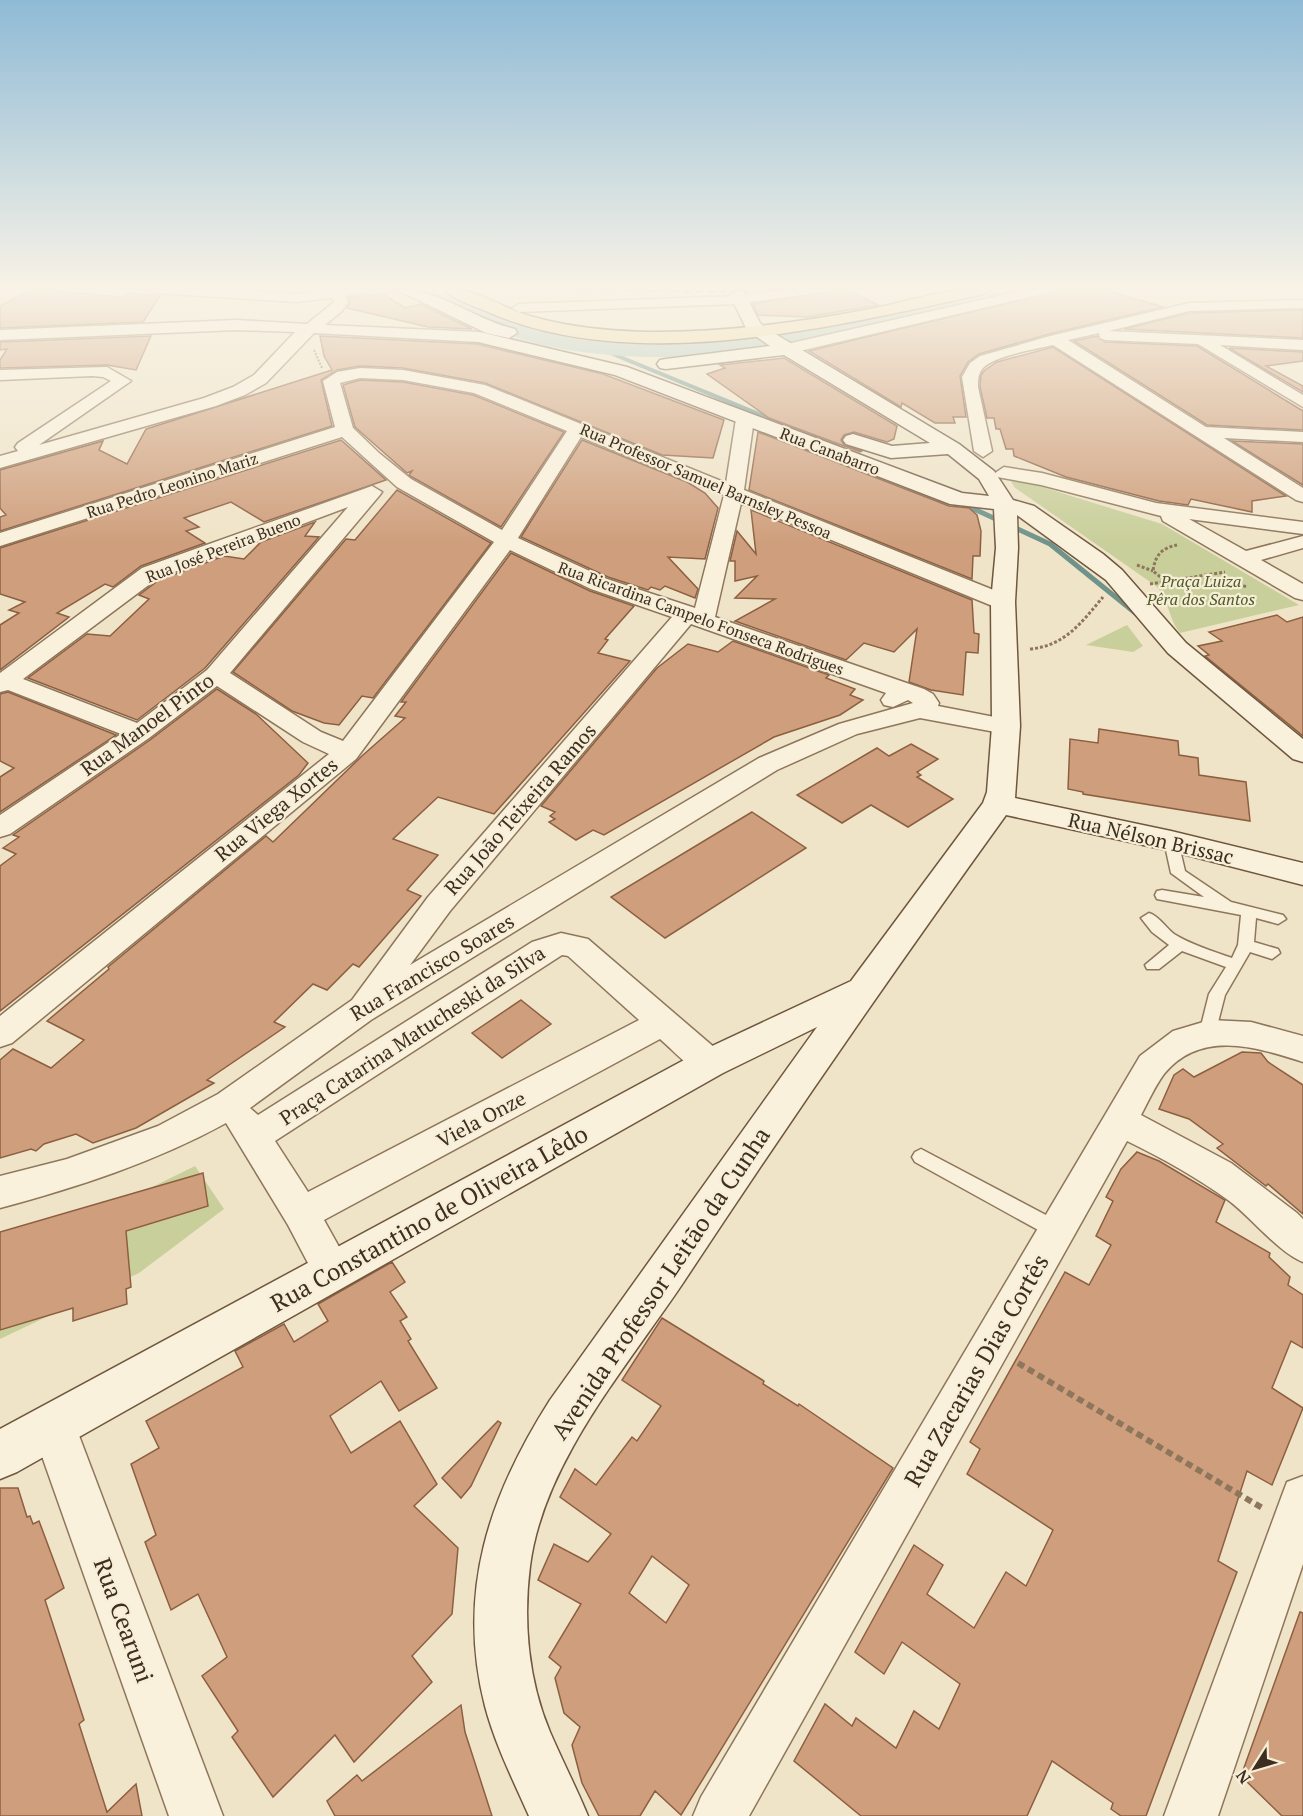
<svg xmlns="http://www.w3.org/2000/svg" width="1303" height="1816" viewBox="0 0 1303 1816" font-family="'PT Serif',serif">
  <rect width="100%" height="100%" fill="#f0e4c8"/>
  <g fill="#c9cf9b">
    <path d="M1011 481 1029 483 1162 524 1299 605 1180 633C1168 618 1169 599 1156 586L1014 487Z"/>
    <polygon points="1127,625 1143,646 1133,652 1086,645"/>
    <polygon points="195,1166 224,1209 139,1273 0,1339 0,1236 140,1193"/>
  </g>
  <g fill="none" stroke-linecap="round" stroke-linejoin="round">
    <polyline stroke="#6f938a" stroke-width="4" points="591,345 858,455"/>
    <polyline stroke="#6f938a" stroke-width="5" points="961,503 1050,544 1139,616"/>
    <path fill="#a9c4bc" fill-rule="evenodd" d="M401 289H430L504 320 562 334 629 341H696L764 335 831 325 1001 289H1041L1038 294 1030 296C878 330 719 376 563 349 507 339 456 317 404 294Z"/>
  </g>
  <g fill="#cf9f7d" stroke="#8d5f41" stroke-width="1.5" fill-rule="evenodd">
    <polygon points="32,289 122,297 129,293 160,296 143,322 0,328 0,306"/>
    <polygon points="846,289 878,305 808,317 758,315 753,304"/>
    <polygon points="1065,289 1102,289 1163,307 1049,334 979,354 968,362 960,376 966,417 953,417 955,423 935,423 902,403 901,407 809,351"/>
    <polygon points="383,294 405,308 420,304 472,329 428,327 347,308 350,303 349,298"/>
    <polygon points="1303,310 1303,338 1124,329 1189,313"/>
    <polygon points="151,336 136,370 107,365 0,368 0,360 7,349 0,350 0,342"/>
    <polygon points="320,336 477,344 603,374 724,420 713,458 662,455 485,383 403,368 360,366 337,370 321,380 332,426 0,531 0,517 6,515 0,508 0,470 103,441 99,450 127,464 146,429 332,370 324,356"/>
    <polygon points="1097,336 1105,342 1197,346 1303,411 1303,430 1207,425 1074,341"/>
    <polygon points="1053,347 1286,496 1252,501 1252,512 1191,499 1188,505 1159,501 1066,477 1014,456 1013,449 1006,449 1000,429 996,429 994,418 987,418 980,387 981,375 985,370 997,362"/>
    <polygon points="1229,348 1303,352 1303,361 1266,366 1303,386 1303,392"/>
    <polygon points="784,358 897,426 894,439 887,442 854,432 844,435 841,440 844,445 862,451 860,452 769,418 707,374 725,368 720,365"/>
    <polygon points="360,380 403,382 473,395 564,432 501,527 412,477 409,475 412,471 407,473 355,427 343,385"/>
    <polygon points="758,432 949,506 969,508 977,515 981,531 980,556 973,556 972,579 749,490"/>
    <polygon points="341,440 386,480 264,522 231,502 184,518 199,527 186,531 205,543 141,566 113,587 105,584 57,613 69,617 0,670 0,625 19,613 9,610 25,602 0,594 0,548"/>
    <polygon points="582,440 687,482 705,493 718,508 705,559 668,557 698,589 695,598 665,586 660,590 651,587 648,590 608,577 521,537"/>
    <polygon points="1232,441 1303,444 1303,485"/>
    <polygon points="397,490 491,543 373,698 362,696 339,725 324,723 292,711 233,672 346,539 355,540"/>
    <polygon points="751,510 972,600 974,633 979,634 978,653 966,652 963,695 931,690 909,682 917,629 894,652 864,643 846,660 735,621 775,599 735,598 757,576 735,581 735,561 730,561 737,531 756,554"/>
    <polygon points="315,522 305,536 319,537 205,668 137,720 28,678 87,634 110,636 149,599 139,595 159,580 224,556 244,559 261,542"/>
    <polygon points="511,553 590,591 634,606 605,639 608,640 598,653 630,661 494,814 438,797 393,839 438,855 407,890 421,896 359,967 353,964 327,990 313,984 274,1022 285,1027 207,1080 214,1083 136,1128 93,1143 76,1134 44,1144 36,1151 31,1149 0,1158 0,1060 13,1049 51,1068 84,1040 47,1021 109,969 108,967 266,836 273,842 363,755 405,718 395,716 406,702 401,702"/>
    <polygon points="1277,615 1287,622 1303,617 1303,736 1205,656 1209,655 1198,646 1222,641 1209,632"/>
    <polygon points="733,641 829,675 826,678 855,689 850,695 863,700 840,715 774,737 604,835 593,830 576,840 549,822 555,819 550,816 555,812 541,806 657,668 688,644 718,652"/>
    <polygon points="217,689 256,714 308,763 299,775 0,1011 0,866 16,854 3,848 19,837 13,835 150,740"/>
    <polygon points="8,692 116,735 0,812 0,777 14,768 0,761 0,694"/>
    <polygon points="1099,729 1178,741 1179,755 1198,758 1199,775 1246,782 1250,821 1083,794 1083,792 1068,789 1070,739 1098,743"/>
    <polygon points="911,744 938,759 917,772 921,775 917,777 953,799 908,827 871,805 842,823 797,795 877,748 889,756"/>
    <polygon points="752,812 806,848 665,938 611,897"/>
    <polygon points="521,1000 551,1024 502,1058 472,1033"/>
    <polygon points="1242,1052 1261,1053 1268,1062 1303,1085 1303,1214 1268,1184 1266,1186 1217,1148 1223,1144 1189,1119 1159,1109 1174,1075 1183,1069 1194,1077"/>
    <polygon points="1137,1152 1159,1161 1225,1200 1216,1222 1270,1253 1269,1257 1290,1277 1288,1285 1303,1295 1303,1348 1291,1341 1272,1388 1303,1408 1272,1485 1247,1471 1218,1561 1237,1572 1146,1816 1121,1816 1111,1809 1113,1803 1052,1761 1027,1816 861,1816 794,1761 825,1704 852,1726 856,1718 896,1748 914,1711 939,1729 960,1684 902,1642 884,1674 855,1652 914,1545 943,1565 927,1594 974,1628 1006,1572 1026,1586 1053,1530 967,1474 980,1449 970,1442 1065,1272 1089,1285 1111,1245 1096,1236 1113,1201 1106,1197 1121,1169"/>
    <polygon points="203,1173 208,1206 126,1231 131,1287 126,1289 127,1304 73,1321 73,1308 0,1330 0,1232"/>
    <polygon points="392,1262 405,1282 390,1292 407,1317 400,1321 411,1339 408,1341 437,1388 399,1411 381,1381 330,1416 351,1453 400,1421 437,1484 414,1506 458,1548 452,1614 412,1656 432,1682 354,1762 335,1735 273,1797 232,1737 238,1731 202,1676 227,1657 198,1594 171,1610 145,1542 156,1535 131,1464 159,1448 146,1421 243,1367 235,1351 284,1324 294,1342 328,1321 318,1304"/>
    <path d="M662 1318 764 1381 763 1384 798 1406 799 1404 893 1468 681 1815 655 1791 640 1816H599L582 1783 572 1745 580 1727 564 1713 555 1678 561 1667 549 1657 581 1604 538 1580 554 1544 588 1562 611 1534 560 1497 575 1469 596 1485 632 1437 637 1441 661 1406 622 1380ZM652 1556 689 1585 666 1623 629 1593Z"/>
    <polygon points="498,1421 501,1423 471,1486 461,1498 442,1478"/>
    <polygon points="0,1488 18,1488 27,1517 30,1516 33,1524 39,1521 64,1588 45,1600 84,1720 79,1724 107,1812 136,1784 142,1816 0,1816"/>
    <polygon points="1300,1612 1303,1613 1303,1816 1282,1816 1241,1776"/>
    <polygon points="461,1705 465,1732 492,1816 335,1816 327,1801 357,1775 362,1781"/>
  </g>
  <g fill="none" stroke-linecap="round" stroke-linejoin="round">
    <defs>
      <g id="lane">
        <path d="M1171 836 1178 841 1185 871 1231 902 1283 915 1286 919 1278 924 1256 918 1254 942 1278 949 1280 953 1272 959 1250 952 1225 995 1215 1034 1213 1038H1201L1199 1034 1209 994 1226 967 1182 951 1159 969H1147L1145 965 1169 945 1152 932 1141 918 1149 913C1159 916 1166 928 1174 934 1192 945 1212 951 1232 958L1238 945 1241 915 1157 899 1155 895 1157 891 1162 890 1204 897 1171 873 1164 841Z"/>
        <polygon points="921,1149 1063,1224 1066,1230 1063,1236 1056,1238 1049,1236 915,1162 912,1157 915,1152"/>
      </g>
      <g id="street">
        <polygon points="149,289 219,289 296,294 334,289 372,289 370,292 345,296 348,302 342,311 325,325 480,332 488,337 480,342 314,333 266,383 245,395 216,406 0,468 0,456 18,451 15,447 18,443 111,381 103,377 92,376 0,380 0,370 107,367 131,381 39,445 204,398 233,387 254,375 295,332 236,330 0,340 0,330 236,320 307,324 334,302 332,298 296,302 156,293"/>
        <polygon points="787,289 823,289 816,293 738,304 519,312 512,308 519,304 738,296"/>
        <polygon points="1029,289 1054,289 1047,293 787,354 779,349 787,344"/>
        <path d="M1303 300V308L1189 311 1109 331 1303 340V350L1220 345 1303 395V407L1198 344 1105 340 1100 338 1099 333 1068 340 1206 427 1303 432V442L1224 438 1303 488V502L1296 500 1053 345C1036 349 994 356 983 368 978 374 978 380 978 387L992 451 983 457 974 451 962 377 970 363 980 356 1050 336 1189 303Z"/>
        <path d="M360 368 403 370 485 385 726 483 736 419 739 415H751L754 419 744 490 1011 597 1014 602 1011 607H995L741 503 715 617 924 689 933 694 939 703 938 706 1015 721 1019 726 1015 731 1006 734 920 718 857 734 777 770 371 1020 250 1108 258 1115 532 942 561 933 588 939 722 1054 727 1063 722 1072C696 1080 679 1055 660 1039L324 1220 353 1272 347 1284 333 1290 319 1284 288 1225 226 1123C155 1162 78 1187 0 1208V1176L67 1159 158 1126 218 1094 352 1000 428 897 672 617 591 589 510 550 356 759 12 1043 0 1047V1016L329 754 303 742 217 686 149 738 10 834 0 837V815L121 734 8 690 0 692V673L142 568 372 486 382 492 379 496 230 673 321 732 343 741 494 542 397 487 342 437 0 546V533L335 427 323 381 337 372ZM360 378 403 380 474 393 567 431 502 530 411 479 379 453 353 428 340 383ZM581 437 724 495 695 608 607 579 518 538ZM348 507 207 670 137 723 23 679 158 578ZM691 624 886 693 881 700 884 705 893 707 908 700 913 703 839 724 759 758 410 965 450 911ZM562 955 568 956 639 1020 308 1192 275 1141Z"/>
        <polygon points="1004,467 1042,473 1156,503 1303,522 1303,534 1189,519 1246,551 1303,536 1303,548 1261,560 1303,584 1303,600 1295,598 1163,521 1161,516 1041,485 997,477 995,473"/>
        <path d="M1210 1020 1251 1022 1303 1036V1062C1256 1047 1201 1029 1164 1074 1155 1086 1148 1102 1141 1115L1231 1163 1297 1213 1303 1219V1262C1279 1253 1251 1217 1228 1200 1196 1177 1162 1158 1127 1141L749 1816H693L701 1797 1140 1056 1173 1031Z"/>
        <polygon points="53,1404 68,1410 75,1425 223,1816 169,1816 31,1425 38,1410"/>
        <polygon points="1303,1476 1303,1564 1218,1816 1164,1816 1281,1498 1287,1482"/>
      </g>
      <g id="secondary">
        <path d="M395 289C436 287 475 320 515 329L517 333 509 338 486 333Z"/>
        <path d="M738 290 744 292 760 323 767 329 959 444 994 471 1013 500 1034 506 1103 554 1122 570 1186 643 1303 739V762L1293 759 1168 653 1106 580 1017 515 1018 548 1015 602 1020 726 1015 798 1171 831 1303 863V885L1171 851 1006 815C895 969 787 1125 683 1283 626 1368 543 1463 530 1566 523 1621 528 1680 550 1732 562 1760 576 1787 588 1816H529C513 1780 495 1744 485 1706 456 1592 489 1496 550 1400L817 1027 723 1073 17 1472 0 1479V1429L697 1053 851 981 983 803 987 792 992 726 991 602 996 548 994 509 950 504 615 375 474 341 471 337 480 332 627 367 962 493 989 496 979 479 948 454 891 458 846 444 843 440 846 436 853 434 892 446 930 443 784 355 666 369 660 368 657 364 660 360 666 359 770 346 747 330 730 295Z"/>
      </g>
      <path id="primary" d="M444 289C475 287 501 308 530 316 567 327 609 331 647 332 722 333 796 323 870 309 910 301 950 287 991 289L983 294C833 327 635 376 488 312 475 306 453 300 444 289Z"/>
    </defs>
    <use href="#lane" stroke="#8d765c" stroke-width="3"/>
    <use href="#street" stroke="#8d765c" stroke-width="3"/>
    <use href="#secondary" stroke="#6f573f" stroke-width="3"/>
    <use href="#primary" stroke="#5b4430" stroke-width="3"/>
    <polyline stroke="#8d765c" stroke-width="2" stroke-dasharray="2 1.5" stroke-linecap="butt" points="314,350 322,368"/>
    <g stroke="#8d765c" stroke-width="3" stroke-dasharray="3 2" stroke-linecap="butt">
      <polyline points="1137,565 1153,571"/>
      <polyline points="1209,578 1248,587"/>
      <path d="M1164 580 1153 571C1155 556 1161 548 1177 545"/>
      <polyline points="1150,584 1225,572"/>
      <path d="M1030 649C1065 646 1082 622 1103 597"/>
    </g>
    <polyline stroke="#8d765c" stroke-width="6" stroke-dasharray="7 4.5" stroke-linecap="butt" points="1018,1363 1264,1509"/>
    <use href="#lane" fill="#faf1dc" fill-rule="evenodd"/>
    <use href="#street" fill="#faf1dc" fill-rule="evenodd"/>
    <use href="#secondary" fill="#faf1dc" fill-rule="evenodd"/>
    <use href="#primary" fill="#f3d9a0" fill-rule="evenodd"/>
    <polyline stroke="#3d2e20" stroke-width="2" stroke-dasharray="6 6" stroke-linecap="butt" points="564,289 727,292 803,289"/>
  </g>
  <linearGradient id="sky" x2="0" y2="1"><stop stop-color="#8fbad6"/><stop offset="0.53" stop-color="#f8f3e6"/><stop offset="1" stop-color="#f8f3e6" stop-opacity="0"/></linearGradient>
  <rect width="1303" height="543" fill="url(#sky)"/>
  <g text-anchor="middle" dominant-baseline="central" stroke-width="4.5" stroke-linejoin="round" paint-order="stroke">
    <g font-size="16" fill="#3d2e20" stroke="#f7eed8">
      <text transform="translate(830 451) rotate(21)">Rua Canabarro</text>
      <text transform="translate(706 481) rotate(23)">Rua Professor Samuel Barnsley Pessoa</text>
      <text transform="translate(172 485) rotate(-18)">Rua Pedro Leonino Mariz</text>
      <text transform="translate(223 548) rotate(-21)">Rua José Pereira Bueno</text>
      <text transform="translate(701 618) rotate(20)">Rua Ricardina Campelo Fonseca Rodrigues</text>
    </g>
    <g font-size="16" font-style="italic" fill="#4d5a26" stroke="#f7eed8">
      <text x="1201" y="581">Praça Luiza<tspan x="1201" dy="18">Pêra dos Santos</tspan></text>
    </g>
    <g font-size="20" fill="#3d2e20" stroke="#f7eed8">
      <text transform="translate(147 724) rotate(-36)">Rua Manoel Pinto</text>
      <text transform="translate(276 809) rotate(-39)">Rua Viega Xortes</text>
      <text transform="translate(520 809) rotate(-49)">Rua João Teixeira Ramos</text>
      <text transform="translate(1151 838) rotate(13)">Rua Nélson Brissac</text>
      <text transform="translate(432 967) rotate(-31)">Rua Francisco Soares</text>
      <text transform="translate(412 1035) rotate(-33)">Praça Catarina Matucheski da Silva</text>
      <text transform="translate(481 1119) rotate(-28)">Viela Onze</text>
    </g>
    <g font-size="24" fill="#3d2e20" stroke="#f7eed8">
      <text transform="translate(429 1218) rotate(-29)">Rua Constantino de Oliveira Lêdo</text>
      <text transform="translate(660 1283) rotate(-56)">Avenida Professor Leitão da Cunha</text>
      <text transform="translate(976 1370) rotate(-60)">Rua Zacarias Dias Cortês</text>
      <text transform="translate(124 1620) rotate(70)">Rua Cearuni</text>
    </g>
  </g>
  <g transform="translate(1255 1768) rotate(233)" stroke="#f7eed8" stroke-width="4.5" paint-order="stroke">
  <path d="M0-4.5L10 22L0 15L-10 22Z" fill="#3d2e20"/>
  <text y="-9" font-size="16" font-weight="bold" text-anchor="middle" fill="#3d2e20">N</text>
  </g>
</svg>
